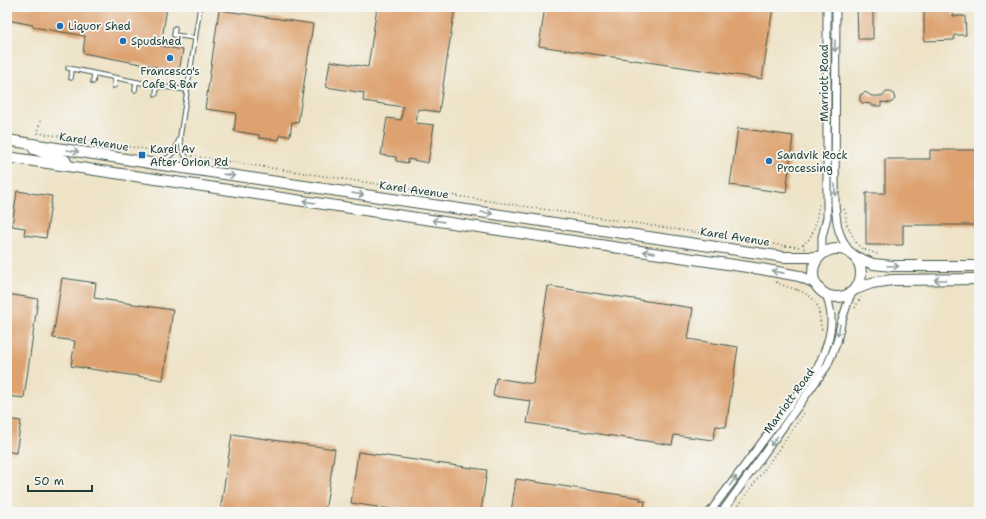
<svg xmlns="http://www.w3.org/2000/svg" width="986" height="519" viewBox="0 0 986 519" font-family="'Shantell Sans',sans-serif">
  <rect width="100%" height="100%" fill="#f6f6f2"/>
  <filter id="ink" filterUnits="userSpaceOnUse"><feTurbulence type="fractalNoise" baseFrequency=".025" numOctaves="2"/><feDisplacementMap in="SourceGraphic" scale="8" xChannelSelector="R" yChannelSelector="G"/><feConvolveMatrix kernelMatrix="1 2 1 2 8 2 1 2 1" color-interpolation-filters="sRGB"/></filter>
  <filter id="wash" filterUnits="userSpaceOnUse"><feTurbulence type="fractalNoise" baseFrequency=".012" numOctaves="4" result="noise"/><feDisplacementMap in="SourceGraphic" scale="16" xChannelSelector="R" yChannelSelector="G"/><feGaussianBlur stdDeviation="0.9" result="paint"/><feColorMatrix in="noise" values="0 0 0 0 0 0 0 0 0 0 0 0 0 0 0 0 0 1.4 0 .05"/><feComposite in="paint" operator="in"/></filter>
  <g filter="url(#wash)">
    <rect width="100%" height="100%" fill="#eee3c7"/>
    <g id="blocks">
      <g fill="#dda26f">
        <polygon points="7,7 167,7 161,46 183,50 179,71 157,68 157,67 83,53 85,36 33,27 33,25 7,20"/>
        <polygon points="377,7 455,7 439,112 418,109 416,123 434,125 428,163 408,159 408,163 396,161 396,157 381,155 387,118 401,120 403,107 363,101 364,93 326,87 330,61 368,67"/>
        <polygon points="545,7 773,7 762,79 539,46"/>
        <polygon points="857,7 873,7 873,39 858,39"/>
        <polygon points="219,10 313,24 298,123 292,122 290,136 280,135 279,140 259,138 259,135 234,131 236,113 205,109"/>
        <polygon points="953,10 953,16 965,16 966,35 954,35 954,40 924,41 924,11"/>
        <polygon points="865,92 872,96 883,96 886,92 890,92 893,93 895,99 891,103 881,102 881,106 872,106 872,104 862,103 860,100 860,95"/>
        <polygon points="738,128 793,136 786,193 730,185"/>
        <polygon points="930,150 979,150 979,225 903,225 903,245 866,245 866,193 885,193 885,159 930,159"/>
        <polygon points="17,191 52,196 46,238 24,235 25,228 12,226"/>
        <polygon points="62,278 96,283 94,298 173,310 163,380 71,366 75,341 53,338"/>
        <polygon points="548,286 693,308 688,339 738,347 726,427 716,426 713,440 674,435 672,445 527,423 531,401 493,396 496,378 533,384"/>
        <polygon points="7,294 38,299 24,398 7,396"/>
        <polygon points="7,419 21,421 16,453 7,451"/>
        <polygon points="232,434 335,449 325,512 220,512"/>
        <polygon points="358,452 487,470 481,512 410,512 351,503"/>
        <polygon points="516,479 641,498 640,501 645,501 644,512 511,512"/>
      </g>
    </g>
  </g>
  <g filter="url(#ink)">
    <use href="#blocks" fill-opacity="0" stroke="#3e564a" stroke-width="1"/>
    <g fill="none" stroke-linecap="round" stroke-linejoin="round">
      <defs>
        <g id="service">
          <polyline points="175,28 174,35 195,38"/>
          <polyline points="68,68 157,86 187,90"/>
          <polyline points="71,78 72,70"/>
          <polyline points="93,82 94,74"/>
          <polyline points="114,86 115,78"/>
          <polyline points="135,90 136,82"/>
          <polyline points="156,94 157,86"/>
          <path d="M180 138C182 153 185 157 195 168"/>
          <path d="M160 162C174 155 175 151 180 137L200 7"/>
        </g>
        <g id="minor">
          <path d="M836 7 835 204C837 226 837 233 850 252"/>
          <polyline points="822,254 822,237 827,217 827,7"/>
          <path d="M710 512 818 367C825 351 832 334 831 317 831 310 828 302 827 295"/>
          <polyline points="722,512 827,366 837,342 841,323 851,293"/>
        </g>
        <g id="secondary">
          <polyline points="7,140 156,164 784,257 819,257"/>
          <polyline points="34,149 65,160 68,166"/>
          <polyline points="7,157 761,269 799,276 815,283"/>
          <circle cx="837" cy="273" r="24"/>
          <polyline points="856,257 873,264 893,266 979,266"/>
          <polyline points="856,289 872,283 892,280 979,279"/>
        </g>
      </defs>
      <use href="#service" stroke="#3e564a" stroke-width="5.5"/>
      <use href="#minor" stroke="#3e564a" stroke-width="9"/>
      <use href="#secondary" stroke="#3e564a" stroke-width="12"/>
      <g stroke="#3e564a" stroke-width="1.5" stroke-dasharray="1 3" stroke-linecap="butt">
        <polyline points="40,121 38,133 165,152"/>
        <polyline points="192,156 786,246"/>
        <polyline points="844,209 846,214 846,223 857,244 861,248 880,255"/>
        <polyline points="786,246 800,247"/>
        <path d="M804 249 803 244C816 237 816 217 819 204"/>
        <path d="M776 282C791 290 812 290 818 308 820 316 820 323 822 330"/>
        <polyline points="797,290 798,286"/>
        <polyline points="855,308 861,297"/>
        <polyline points="734,512 805,412"/>
      </g>
      <use href="#service" stroke="#fff" stroke-width="3.5"/>
      <use href="#minor" stroke="#fff" stroke-width="7"/>
      <use href="#secondary" stroke="#fff" stroke-width="10"/>
    </g>
    <defs><path id="oneway-shaft" d="M-6 0H5M1.5-3L5.5 0L1.5 3" fill="none" stroke-width="1.6" stroke-linecap="round" stroke-linejoin="round"/></defs>
    <g stroke="#8f9e9a">
      <use href="#oneway-shaft" transform="translate(835 46) rotate(90)"/>
      <use href="#oneway-shaft" transform="translate(73 151) rotate(9)"/>
      <use href="#oneway-shaft" transform="translate(229 175) rotate(8)"/>
      <use href="#oneway-shaft" transform="translate(835 190) rotate(90)"/>
      <use href="#oneway-shaft" transform="translate(358 194) rotate(8)"/>
      <use href="#oneway-shaft" transform="translate(309 202) rotate(-172)"/>
      <use href="#oneway-shaft" transform="translate(487 213) rotate(8)"/>
      <use href="#oneway-shaft" transform="translate(438 221) rotate(-172)"/>
      <use href="#oneway-shaft" transform="translate(649 252) rotate(-172)"/>
      <use href="#oneway-shaft" transform="translate(893 266) rotate(3)"/>
      <use href="#oneway-shaft" transform="translate(778 272) rotate(-169)"/>
      <use href="#oneway-shaft" transform="translate(940 280) rotate(180)"/>
      <use href="#oneway-shaft" transform="translate(839 330) rotate(100)"/>
      <use href="#oneway-shaft" transform="translate(774 441) rotate(126)"/>
      <use href="#oneway-shaft" transform="translate(733 481) rotate(-54)"/>
    </g>
  </g>
  <g fill="#1f6fb2" stroke="#f6f6f2" stroke-width="1.5">
    <circle cx="60" cy="26" r="4"/>
    <circle cx="123" cy="41" r="4"/>
    <circle cx="170" cy="58" r="4"/>
    <rect x="138" y="151" width="8" height="8" rx="2"/>
    <circle cx="769" cy="161" r="4"/>
  </g>
  <g text-anchor="middle" dominant-baseline="central" stroke-width="3.5" stroke-linejoin="round" paint-order="stroke">
    <g font-size="11" fill="#1f3d34" stroke="#f6f6f2" text-anchor="start">
      <text x="68" y="26">Liquor Shed</text>
      <text x="131" y="41">Spudshed</text>
      <text x="170" y="71" text-anchor="middle">Francesco's<tspan x="170" dy="13">Cafe &amp; Bar</tspan></text>
      <text x="150" y="149">Karel Av<tspan x="150" dy="13">After Orion Rd</tspan></text>
      <text x="777" y="155">Sandvik Rock<tspan x="777" dy="13">Processing</tspan></text>
    </g>
    <g font-size="11" fill="#1f3d34" stroke="#f6f6f2">
      <text transform="translate(824 83) rotate(-90)">Marriott Road</text>
      <text transform="translate(94 142) rotate(9)">Karel Avenue</text>
      <text transform="translate(414 190) rotate(8)">Karel Avenue</text>
      <text transform="translate(735 237) rotate(9)">Karel Avenue</text>
      <text transform="translate(789 401) rotate(-54)">Marriott Road</text>
    </g>
  </g>
  <rect width="986" height="519" fill="none" stroke="#f6f6f2" stroke-width="24"/>
  <path d="M28 485v6h64v-6" fill="none" stroke="#1f3d34" stroke-width="2"/>
  <text x="34" y="485" font-size="12" fill="#1f3d34" stroke="#f6f6f2" stroke-width="3" paint-order="stroke">50 m</text>
</svg>
